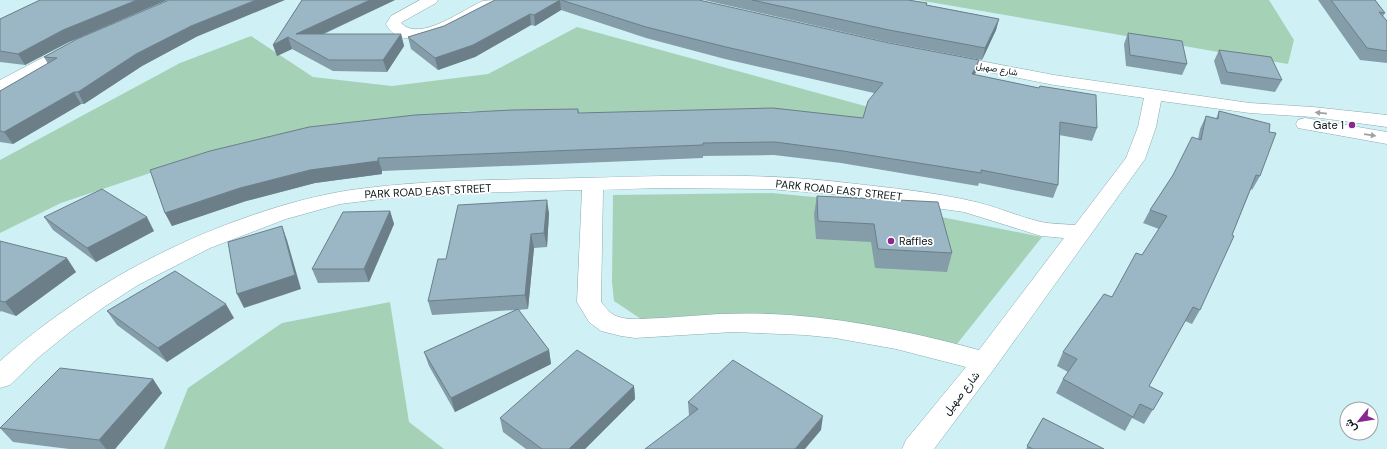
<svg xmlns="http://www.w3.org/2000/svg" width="1387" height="449" viewBox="0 0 1387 449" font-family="'DM Sans',Vazirmatn,sans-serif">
  <rect width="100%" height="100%" fill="#cff1f6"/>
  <g fill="#a5d2b7">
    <polygon points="918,0 1269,0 1294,40 1288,64"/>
    <polygon points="577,27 982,138 731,115 468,111 340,128 192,159 61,203 0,233 0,160 180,63 251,36 313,77 392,86 488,74"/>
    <polygon points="772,193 866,202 1042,237 953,349 882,330 644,321 614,301 612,282 613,195"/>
    <polygon points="390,302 409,422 444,449 164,449 188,388 282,323"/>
  </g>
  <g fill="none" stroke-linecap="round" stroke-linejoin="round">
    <defs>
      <g id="minor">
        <path d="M420 0H438L436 3 402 22 401 23C420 43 463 9 483 1 489 0 496 0 502 0L500 3C476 17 424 50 396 35 392 33 388 28 386 24L391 16Z"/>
        <polygon points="73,43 79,45 81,48 79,51 6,91 0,92 0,80 67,45"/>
        <path d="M949 55 1054 75 1250 103 1313 107 1387 115V127L1313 117 1250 113 1161 101 1156 127 1145 159 994 369 934 449H902L906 440 966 367 896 349 835 338 805 335 733 332 635 338 621 336 601 331 589 322 577 302 582 190 472 193 389 198 340 204 286 219 210 248 138 285 104 307 71 331 39 357 10 385 0 388V361C74 296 159 247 253 215 285 204 318 195 351 190 428 179 505 180 582 178 671 176 760 172 848 183 891 188 934 192 976 202 998 207 1019 217 1041 222 1052 224 1064 224 1075 225L1126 158 1138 127 1144 98 1054 85 943 63 941 60 943 57ZM658 188 769 189 843 195 964 212 1041 236 1064 238 979 350C894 327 807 310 719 314 700 315 681 317 662 318 648 318 633 321 619 317 611 315 606 308 601 302L603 190Z"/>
        <polygon points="1305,118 1387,132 1387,144 1298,128 1296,124 1298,120"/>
      </g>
    </defs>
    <use href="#minor" stroke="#8aaaaf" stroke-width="1"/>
    <use href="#minor" fill="#fff" fill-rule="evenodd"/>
  </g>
  <g fill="#859da9">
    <polygon points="40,0 167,0 69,42 25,65 0,62 0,19"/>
    <polygon points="302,0 395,0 324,34 401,34 404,46 387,72 333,71 292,49 277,56 273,45"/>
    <polygon points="495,0 699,0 976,72 974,75 1039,88 1040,86 1097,128 1092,141 1059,135 1058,185 1053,198 979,183 978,186 841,163 774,155 703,156 703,158 382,171 382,174 315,183 246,201 172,226 165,213 150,170 578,109 579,113 863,118 874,93 725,59 646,38 561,10 535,26 531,25 475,57 438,70 411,49 408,37 444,26"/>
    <polygon points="704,0 908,0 927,3 927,5 999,19 996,30 982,60 887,42"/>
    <polygon points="1318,0 1375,0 1385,13 1383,16 1387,21 1387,63 1360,60"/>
    <polygon points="1128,33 1187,64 1182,75 1126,66 1124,44"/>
    <polygon points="196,37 142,66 84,104 81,104 13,144 0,142 0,91 48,64 44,57"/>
    <polygon points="1219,50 1282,80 1275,92 1221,84 1214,61"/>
    <polygon points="1219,111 1260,176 1252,190 1251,189 1200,310 1192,324 1185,321 1149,386 1163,393 1144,424 1132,418 1125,431 1056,393 1063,379 1068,372 1057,366 1063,352 1112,297 1142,255 1159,229 1143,223 1150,210 1198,139 1200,129 1206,116 1216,119"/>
    <polygon points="817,196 952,253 947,272 875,268 871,242 816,239 814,214"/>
    <polygon points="390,211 394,224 369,282 318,283 312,269"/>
    <polygon points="549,213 547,247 534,248 528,309 518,310 549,350 551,364 455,412 429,366 424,352 516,310 432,315 428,301 446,259"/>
    <polygon points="44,217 154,231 96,262 53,230"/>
    <polygon points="0,241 76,272 16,316 1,311 0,312"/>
    <polygon points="107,311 234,318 167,362 117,325"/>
    <polygon points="153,379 162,393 115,449 69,449 13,442 0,428"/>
    <polygon points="634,386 635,399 585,449 526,449 503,432 500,418"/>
    <polygon points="688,402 821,430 689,416"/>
    <polygon points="1043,418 1104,449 1026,449"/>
  </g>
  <g fill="#6c7f89">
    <polygon points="137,0 167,0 69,42 25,65 18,54 63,30"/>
    <polygon points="256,0 285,0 196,37 142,66 84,104 78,92 136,54 191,26"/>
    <polygon points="370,0 395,0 301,44 296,34"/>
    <polygon points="560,0 561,10 535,26 534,15"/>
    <polygon points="530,14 531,25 475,57 438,70 435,58"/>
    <polygon points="999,19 996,30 982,60 985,48"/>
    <polygon points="401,34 404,46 387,72 383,60"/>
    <polygon points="288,37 292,49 277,56 273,45"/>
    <polygon points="979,60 976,72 969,86 972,74"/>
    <polygon points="74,92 81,104 13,144 4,132"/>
    <polygon points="378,158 382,171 382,174 315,183 246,201 172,226 165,213 240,188 310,170"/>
    <polygon points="547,200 549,213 547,247 544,233"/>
    <polygon points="390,211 394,224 369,282 364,269"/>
    <polygon points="147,217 154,231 96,262 87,248"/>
    <polygon points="282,226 287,240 301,289 244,308 237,294"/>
    <polygon points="531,234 534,248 528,309 525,295"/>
    <polygon points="67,258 76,272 16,316 5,302"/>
    <polygon points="226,304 234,318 167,362 158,348"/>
    <polygon points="549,350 551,364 455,412 451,398"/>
    <polygon points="153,379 162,393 115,449 106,449 99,440"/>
    <polygon points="634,386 635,399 585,449 569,449"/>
    <polygon points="823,416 821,430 805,449 795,449"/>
  </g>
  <g fill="#9bb6c4" stroke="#6c7f89">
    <polygon points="40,0 137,0 63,30 18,54 0,51 0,19"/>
    <polygon points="169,0 256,0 191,26 136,54 78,92 74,92 4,132 0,131 0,91 57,58 44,57 77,39"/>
    <polygon points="302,0 370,0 296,34 401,34 383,60 329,60 288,37 273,45"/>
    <polygon points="495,0 560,0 534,15 530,14 473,45 435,58 408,37 444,26"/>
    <polygon points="561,0 699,0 889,43 979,60 972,74 1039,88 1040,86 1096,95 1097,128 1060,122 1058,185 981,170 981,173 843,151 775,142 703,143 703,145 378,158 378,161 310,170 240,188 165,213 150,170 210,151 309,127 415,115 512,110 578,109 578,113 773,108 863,118 868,101 883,83 726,47 646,27"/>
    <polygon points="752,0 908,0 927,3 926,5 999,19 985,48 889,30"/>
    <polygon points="1331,0 1375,0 1385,13 1379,12 1387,21 1387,51 1367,48"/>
    <polygon points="1128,33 1182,41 1187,64 1130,55"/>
    <polygon points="1219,50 1271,57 1282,80 1227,72"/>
    <polygon points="1219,111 1270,124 1269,132 1276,133 1260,176 1256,175 1232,235 1234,236 1200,310 1193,307 1149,386 1163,393 1153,410 1140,404 1133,417 1063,379 1077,359 1063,352 1104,294 1112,297 1136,253 1142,255 1167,216 1150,210 1173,175 1192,137 1201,140 1206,116 1218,119"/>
    <polygon points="102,189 147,217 87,248 44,217"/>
    <polygon points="817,196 938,202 952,253 878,249 874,224 818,221"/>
    <polygon points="547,200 544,233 531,234 525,295 428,301 438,259 446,259 458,205"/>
    <polygon points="390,211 364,269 312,269 343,212"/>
    <polygon points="282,226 295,275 237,294 228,242"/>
    <polygon points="0,241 67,258 5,302 0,301"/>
    <polygon points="175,271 226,304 158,348 107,311"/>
    <polygon points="518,309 549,350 451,398 424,352"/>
    <polygon points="577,350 634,386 569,449 542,449 500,418"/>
    <polygon points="733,360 823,416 795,449 645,449 698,409 688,402"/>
    <polygon points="60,368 153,379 99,440 0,428"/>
    <polygon points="1043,418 1104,449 1033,449 1027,446"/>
  </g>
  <defs><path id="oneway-solid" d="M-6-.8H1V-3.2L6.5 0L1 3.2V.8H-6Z"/></defs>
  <g fill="#9da1a2">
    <use href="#oneway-solid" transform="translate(1321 113) rotate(-174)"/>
    <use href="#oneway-solid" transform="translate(1370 135) rotate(8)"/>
  </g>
  <g fill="#8b2890" stroke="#fff" stroke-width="1.5">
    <circle cx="1352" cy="125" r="4"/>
    <circle cx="891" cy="241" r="4"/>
  </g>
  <g text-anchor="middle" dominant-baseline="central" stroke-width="3.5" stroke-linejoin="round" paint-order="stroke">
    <g font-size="9" fill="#091517" stroke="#fff">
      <text transform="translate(997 69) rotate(10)">شارع صهيل</text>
    </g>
    <g font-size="11" fill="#091517" stroke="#fff" text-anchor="end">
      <text x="1344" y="125">Gate 1</text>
      <text x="899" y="241" text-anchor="start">Raffles</text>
    </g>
    <g font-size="11" fill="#091517" stroke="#fff">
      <text transform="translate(839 190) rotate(6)">PARK ROAD EAST STREET</text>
      <text transform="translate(428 191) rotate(-3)">PARK ROAD EAST STREET</text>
      <text transform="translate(961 393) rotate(-52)">شارع صهيل</text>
    </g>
  </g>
  <g transform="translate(1359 421) rotate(240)"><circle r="19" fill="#ffffff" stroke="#9da1a2"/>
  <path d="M0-3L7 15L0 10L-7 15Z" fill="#8b2890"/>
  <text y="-6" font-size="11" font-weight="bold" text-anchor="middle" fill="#091517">ش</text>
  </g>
</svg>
